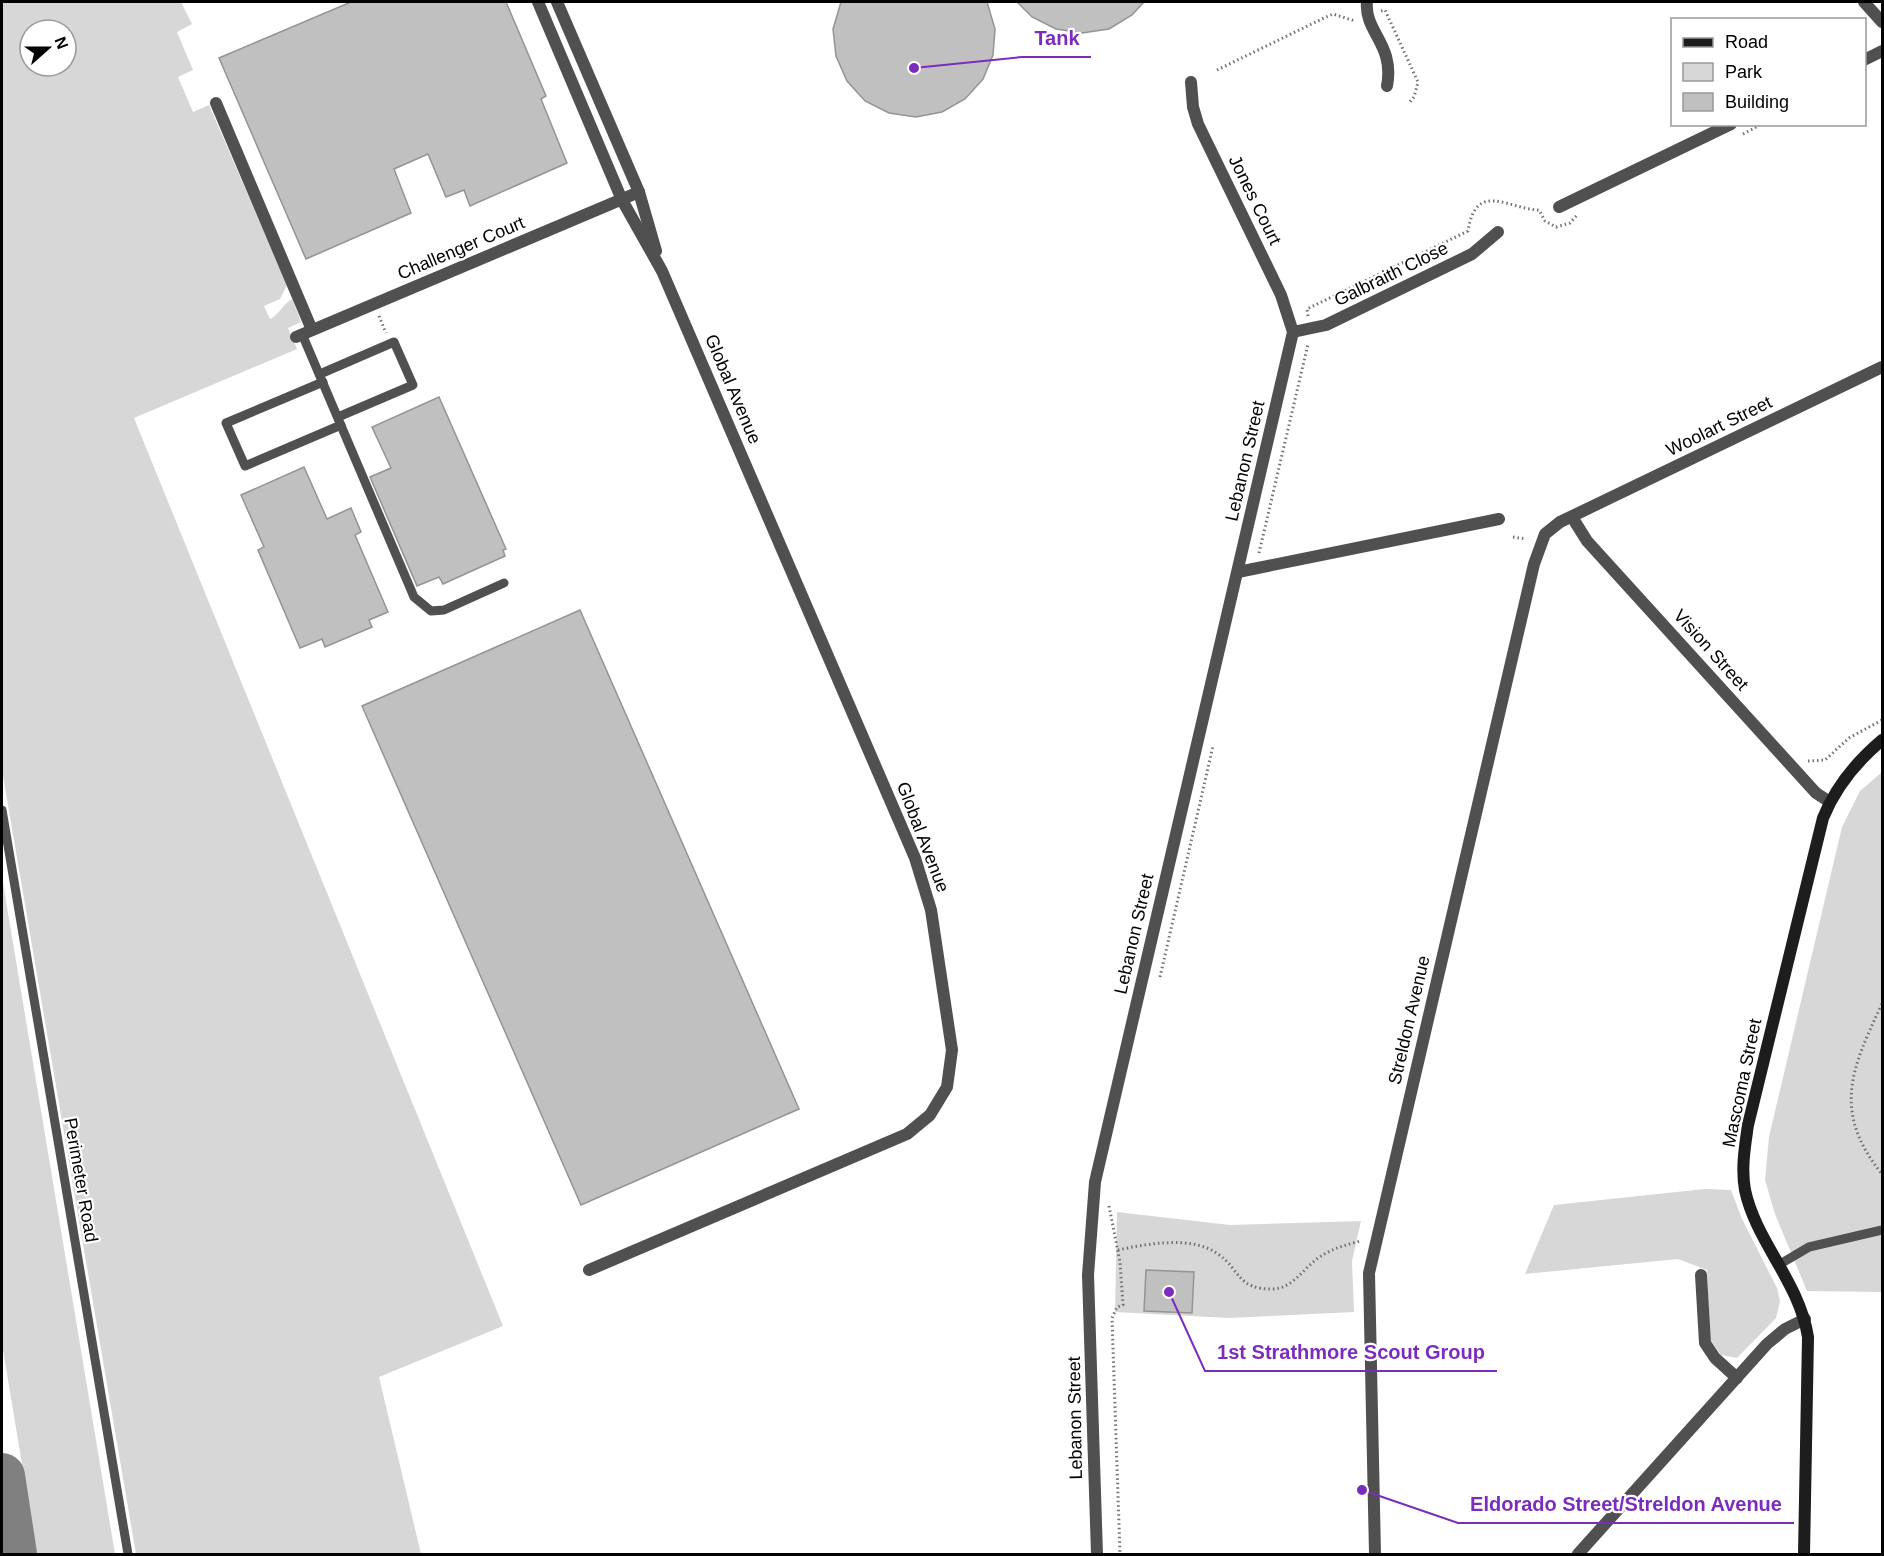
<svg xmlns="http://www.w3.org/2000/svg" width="1884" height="1556" viewBox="0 0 1884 1556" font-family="Helvetica,sans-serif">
  <rect width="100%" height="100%" fill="#fff"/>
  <g fill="#d7d7d7" fill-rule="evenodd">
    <path d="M2 2H181L192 24 177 32 193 70 178 77 193 112 209 105 287 285 280 299 264 306 270 319C278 316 283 304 292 299L301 322 288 328 297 349 134 418 503 1326 379 1377 421 1554H136L2 770ZM30 30H66V66H30Z"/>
    <polygon points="1882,772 1882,1292 1807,1291 1775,1214 1765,1180 1769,1137 1842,827 1860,791"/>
    <polygon points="2,877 115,1554 37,1554 2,1344"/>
    <polygon points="1705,1189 1731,1190 1742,1219 1777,1288 1780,1301 1776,1318 1737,1358 1721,1355 1710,1339 1707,1270 1678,1259 1525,1274 1554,1205"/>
    <polygon points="1117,1212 1230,1225 1361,1221 1352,1261 1354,1312 1229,1318 1115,1312"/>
  </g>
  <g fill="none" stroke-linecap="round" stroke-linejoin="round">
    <polyline stroke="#808080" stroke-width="46" points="2,1476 14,1554"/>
  </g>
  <g fill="#c0c0c0" stroke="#949494" stroke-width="1.5">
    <polygon points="351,2 506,2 546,96 541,99 567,163 470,206 464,190 446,197 428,154 394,169 411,213 306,259 219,58"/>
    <polygon points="841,2 987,2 995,29 993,55 983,79 965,99 942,112 916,117 889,113 865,101 847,81 836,56 833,29"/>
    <polygon points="1017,2 1144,2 1132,15 1109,29 1082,33 1056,29 1032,17"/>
    <polygon points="439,397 506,549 503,550 505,556 443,584 439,577 417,586 370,477 391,468 372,427"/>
    <polygon points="304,467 327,519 351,508 361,532 355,535 388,612 369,620 372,627 325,647 322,639 300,648 258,550 264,547 241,495"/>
    <polygon points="580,610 799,1109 581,1205 362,706"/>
    <polygon points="1146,1270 1194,1272 1192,1313 1144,1311"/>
  </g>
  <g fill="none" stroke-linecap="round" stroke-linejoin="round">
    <g stroke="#727272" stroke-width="3" stroke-dasharray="1.5 3" stroke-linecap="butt">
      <polyline points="1381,11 1385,10 1418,82 1414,97 1409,103"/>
      <polyline points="1217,70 1326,17 1333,14 1355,21"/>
      <polyline points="1743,134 1762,124"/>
      <polyline points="379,316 386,333"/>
      <path d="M1308 316 1307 309 1468 231C1476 180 1508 209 1539 210L1545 221 1556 227 1570 223 1578 214"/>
      <polyline points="1513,537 1526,539"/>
      <polyline points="1259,553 1308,344"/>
      <polyline points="1808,761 1825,760 1849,738 1882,720"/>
      <polyline points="1160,977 1213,746"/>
      <path d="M1882 1004C1851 1069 1832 1112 1882 1174"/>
      <polyline points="1109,1206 1120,1262 1123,1305 1117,1307 1112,1318 1120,1554"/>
      <path d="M1118 1250C1147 1244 1191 1235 1218 1254 1240 1269 1237 1290 1273 1289 1293 1288 1303 1269 1318 1258 1331 1249 1345 1245 1361 1241"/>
    </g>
    <g stroke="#505050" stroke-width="9">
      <polyline points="302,334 414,597 431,611 444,610 504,583"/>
      <polyline points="320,374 394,342 413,385 338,417"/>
      <polyline points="323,382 226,423 245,466 341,425"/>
      <polyline points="2,810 128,1554"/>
      <polyline points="1780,1264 1809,1247 1882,1230"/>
    </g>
    <g stroke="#505050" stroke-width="12">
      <polyline points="538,2 622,200 662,271 915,858 931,910 952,1050 947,1087 930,1115 907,1134 589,1270"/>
      <polyline points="557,2 639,192 656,251"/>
      <path d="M1367 2C1364 32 1395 44 1387 86"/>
      <polyline points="1864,2 1882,22"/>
      <polyline points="1864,60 1882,51"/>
      <polyline points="216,103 312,330"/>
      <polyline points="1559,207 1731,124"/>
      <polyline points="1293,332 1326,325 1472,254 1498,232"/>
      <polyline points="296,337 639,192"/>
      <polyline points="1572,517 1587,541 1816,793 1830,802"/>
      <polyline points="1238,572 1499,519"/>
      <polyline points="1701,1275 1705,1343 1715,1358 1737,1378"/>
      <polyline points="1097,1554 1088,1275 1095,1182 1293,332 1281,295 1198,124 1193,107 1191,82"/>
      <polyline points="1375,1554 1369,1273 1534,564 1545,534 1560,522 1882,367"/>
      <polyline points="1578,1554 1767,1344 1785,1329 1805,1319"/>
    </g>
    <path stroke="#1d1d1d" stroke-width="12" d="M1804 1554 1808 1337C1799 1281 1756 1242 1745 1190 1741 1168 1745 1146 1748 1125L1823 818C1836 786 1856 762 1882 740"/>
  </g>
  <g text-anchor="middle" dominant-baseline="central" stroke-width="4.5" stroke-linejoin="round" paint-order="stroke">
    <g font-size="18" fill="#000" stroke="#fff">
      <text transform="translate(1255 200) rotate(64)">Jones Court</text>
      <text transform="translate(461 248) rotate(-23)">Challenger Court</text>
      <text transform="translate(1391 274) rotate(-26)">Galbraith Close</text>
      <text transform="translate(733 389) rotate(67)">Global Avenue</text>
      <text transform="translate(1719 426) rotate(-26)">Woolart Street</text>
      <text transform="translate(1245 461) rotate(-77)">Lebanon Street</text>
      <text transform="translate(1711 650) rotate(48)">Vision Street</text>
      <text transform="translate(923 837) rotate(69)">Global Avenue</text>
      <text transform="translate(1134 934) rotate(-77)">Lebanon Street</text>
      <text transform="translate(1409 1020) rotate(-77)">Streldon Avenue</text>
      <text transform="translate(1742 1083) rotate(-78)">Mascoma Street</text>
      <text transform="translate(81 1180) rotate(80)">Perimeter Road</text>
      <text transform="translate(1075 1418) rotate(-91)">Lebanon Street</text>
    </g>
  </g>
  <path fill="none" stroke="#7b2cbf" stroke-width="2" d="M914 68L1022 57H1091M1169 1292L1205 1371H1497M1362 1490L1458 1523H1794"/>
  <g fill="#7b2cbf" stroke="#fff" stroke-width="2">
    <circle cx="914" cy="68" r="6"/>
    <circle cx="1169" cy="1292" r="6"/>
    <circle cx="1362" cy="1490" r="6"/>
  </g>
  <g font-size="20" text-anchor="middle" font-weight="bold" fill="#7b2cbf" stroke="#fff" stroke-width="4.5" stroke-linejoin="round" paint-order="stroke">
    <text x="1057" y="45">Tank</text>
    <text x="1351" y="1359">1st Strathmore Scout Group</text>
    <text x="1626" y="1511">Eldorado Street/Streldon Avenue</text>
  </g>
  <rect width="1884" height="1556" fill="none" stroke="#000000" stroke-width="6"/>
  <rect x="1671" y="18" width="195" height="108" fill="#ffffff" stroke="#999999" stroke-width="1.5"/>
  <rect x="1683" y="38" width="30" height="9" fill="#1d1d1d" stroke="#999999" stroke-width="1.5"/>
  <text x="1725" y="48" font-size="18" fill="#000000">Road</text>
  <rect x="1683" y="63" width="30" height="18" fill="#d7d7d7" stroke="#999999" stroke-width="1.5"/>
  <text x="1725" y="78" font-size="18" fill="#000000">Park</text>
  <rect x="1683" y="93" width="30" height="18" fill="#c0c0c0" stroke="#999999" stroke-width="1.5"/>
  <text x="1725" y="108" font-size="18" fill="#000000">Building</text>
  <g transform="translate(48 48) rotate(69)"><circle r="28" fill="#ffffff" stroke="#999999" stroke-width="1.5"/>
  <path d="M0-4.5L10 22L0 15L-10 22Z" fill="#000000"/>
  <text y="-9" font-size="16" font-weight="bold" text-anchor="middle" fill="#000000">N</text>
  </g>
</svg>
